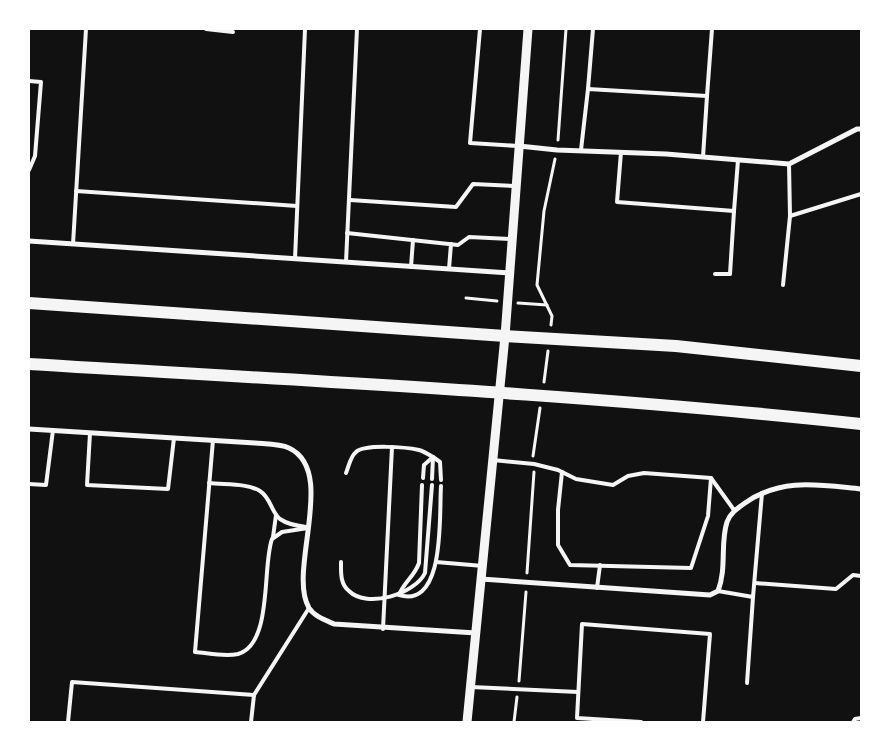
<svg xmlns="http://www.w3.org/2000/svg" width="890" height="751" viewBox="0 0 890 751" font-family="'Roboto Condensed',sans-serif">
  <rect width="100%" height="100%" fill="#111"/>
  <g fill="none" stroke-linecap="round" stroke-linejoin="round">
    <g stroke="#f5f5f5" stroke-width="3">
      <polyline points="558,140 566,29"/>
      <polyline points="466,298 497,301"/>
      <polyline points="518,303 547,305"/>
      <polyline points="551,325 552,316 537,285 544,211 555,159"/>
      <polyline points="544,382 548,351"/>
      <polyline points="533,456 540,408"/>
      <polyline points="527,573 534,472"/>
      <polyline points="519,681 526,592"/>
      <polyline points="514,722 517,697"/>
    </g>
    <g stroke="#f5f5f5" stroke-width="4">
      <polyline points="206,29 233,32"/>
      <polyline points="480,29 470,143 518,146"/>
      <polyline points="29,81 41,82 35,156 29,170"/>
      <polyline points="588,89 593,29"/>
      <polyline points="707,96 712,29"/>
      <polyline points="581,150 588,89 707,96 703,157"/>
      <polyline points="621,152 617,202 734,211 738,160"/>
      <polyline points="789,164 790,216 861,194"/>
      <polyline points="76,191 297,206"/>
      <polyline points="350,200 456,207 473,184 516,186"/>
      <polyline points="347,233 458,245 469,237 512,239"/>
      <polyline points="73,244 86,29"/>
      <polyline points="295,259 305,29"/>
      <polyline points="346,262 357,29"/>
      <polyline points="411,267 413,240"/>
      <polyline points="449,269 451,244"/>
      <polyline points="715,274 730,274 734,211"/>
      <polyline points="783,285 790,216"/>
      <polyline points="90,433 87,485 168,489 174,438"/>
      <path d="M213 440 195 652C208 653 224 657 238 654 273 644 262 566 272 539L282 532 308 528"/>
      <polyline points="493,460 534,464 558,470 576,479 613,485 628,476 644,473 711,478 734,510"/>
      <polyline points="562,472 558,510 558,545 570,565 691,568 708,516 711,478"/>
      <path d="M346 473C349 466 350 457 356 452 365 444 406 447 419 450 423 451 428 454 433 457L432 479"/>
      <polyline points="423,478 424,465 433,457 440,462 441,480"/>
      <path d="M209 483C225 485 247 483 260 491 271 498 271 512 280 519 287 524 298 526 306 527"/>
      <polyline points="29,484 46,485 53,430"/>
      <polyline points="273,537 276,515"/>
      <path d="M341 562C341 572 340 584 349 591 367 609 415 594 425 573L432 485"/>
      <polyline points="436,562 483,566"/>
      <polyline points="755,583 836,589 853,575 861,576"/>
      <polyline points="597,588 600,565"/>
      <polyline points="718,591 753,597 762,493"/>
      <path d="M399 595C446 609 439 514 441 486"/>
      <path d="M399 595C404 582 414 577 419 563L422 485"/>
      <polyline points="383,629 392,447"/>
      <polyline points="747,683 753,597"/>
      <polyline points="471,687 578,692"/>
      <polyline points="68,722 72,682 254,695"/>
      <polyline points="251,722 254,695 309,608"/>
      <polyline points="641,722 577,718 582,624 710,634 703,722"/>
      <polyline points="853,722 855,719 861,718"/>
    </g>
    <g stroke="#f5f5f5" stroke-width="5">
      <polyline points="519,146 557,150 666,154 789,164 857,129 861,129"/>
      <polyline points="29,241 510,273"/>
      <path d="M29 429 255 443C265 444 280 444 289 448 338 471 287 571 309 608 314 616 325 620 334 624L476 633"/>
      <path d="M481 579 710 595 718 591C727 568 720 543 727 522 730 513 738 508 745 503 782 477 820 485 861 489"/>
    </g>
    <polyline stroke="#f5f5f5" stroke-width="9" points="467,722 505,336 528,29"/>
    <g stroke="#f5f5f5" stroke-width="12">
      <polyline points="29,303 505,336 676,346 861,366"/>
      <path d="M29 364C306 381 585 394 861 424"/>
    </g>
  </g>
  <rect width="890" height="751" fill="none" stroke="#ffffff" stroke-width="60"/>
</svg>
